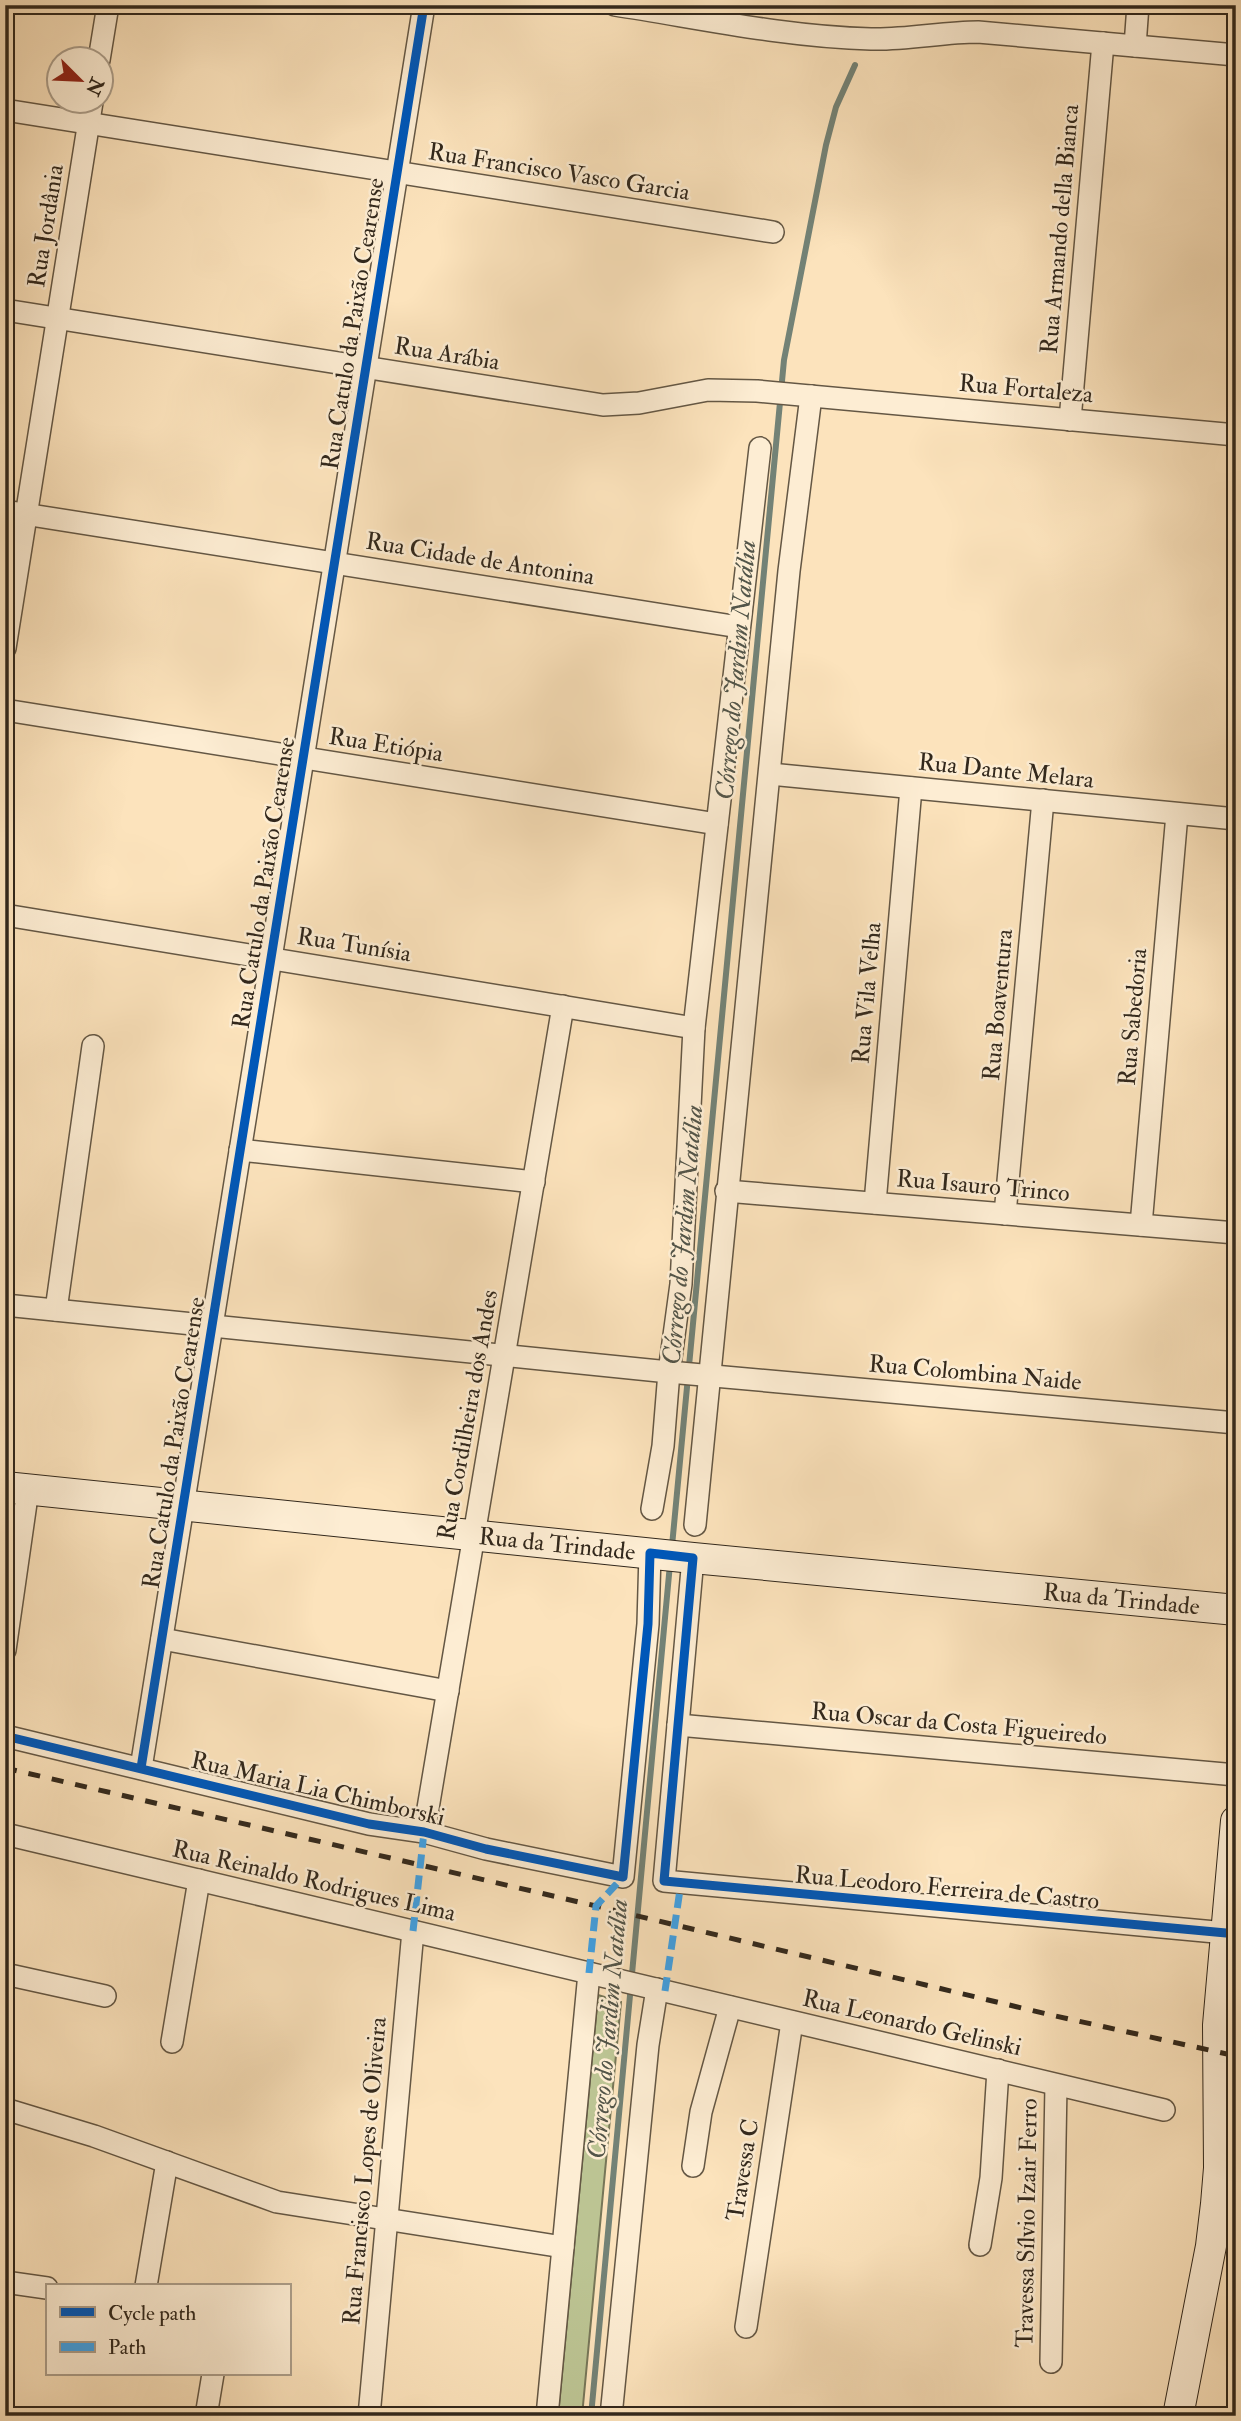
<svg xmlns="http://www.w3.org/2000/svg" width="1241" height="2421" viewBox="0 0 1241 2421" font-family="'IM FELL Double Pica',serif">
  <rect width="100%" height="100%" fill="#fce3bc"/>
  <filter id="stains"><feTurbulence type="fractalNoise" baseFrequency=".00286" numOctaves="4"/><feColorMatrix values="0 0 0 0 .2 0 0 0 0 .09 0 0 0 0 .02 0 0 0 .5 -.17"/></filter>
  <radialGradient id="worn" r=".72"><stop offset=".6" stop-color="#630" stop-opacity="0"/><stop offset="1" stop-color="#630" stop-opacity=".3"/></radialGradient>
  <polygon fill="#bcc493" stroke="#777658" stroke-width="2" points="598,1995 621,2002 582,2416 558,2416"/>
  <g fill="none" stroke-linecap="round" stroke-linejoin="round">
    <g stroke="#738276" stroke-width="6">
      <polyline points="672,1546 784,360 826,145 836,107 855,65"/>
      <polyline points="591,2416 670,1564"/>
    </g>
    <defs>
      <g id="street">
        <path d="M615 5C700 18 786 37 871 39 907 40 943 32 978 32L1236 55"/>
        <polyline points="1135,46 1138,5"/>
        <polyline points="99,60 108,5"/>
        <polyline points="5,110 773,232"/>
        <polyline points="5,310 603,405 639,403 708,390 757,391 1236,435"/>
        <polyline points="1070,420 1103,43"/>
        <polyline points="5,511 739,627"/>
        <polyline points="5,648 92,102"/>
        <polyline points="5,710 717,824"/>
        <polyline points="770,774 1236,819"/>
        <polyline points="5,915 694,1028"/>
        <polyline points="240,1150 534,1182"/>
        <polyline points="726,1191 1236,1233"/>
        <polyline points="875,1203 911,788"/>
        <polyline points="1005,1214 1043,800"/>
        <polyline points="1141,1225 1177,814"/>
        <polyline points="5,1305 669,1372 1236,1423"/>
        <polyline points="56,1310 93,1046"/>
        <polyline points="652,1509 663,1446 669,1372 681,1284 694,1028 760,448"/>
        <polyline points="695,1525 789,571 811,396"/>
        <polyline points="693,1558 664,1881 1226,1933"/>
        <polyline points="162,1639 448,1691"/>
        <polyline points="5,1650 28,1489"/>
        <polyline points="678,1725 1236,1775"/>
        <polyline points="5,1736 369,1824 424,1832 486,1849 623,1877 648,1624 650,1553"/>
        <polyline points="141,1768 424,5"/>
        <polyline points="424,1832 563,1006"/>
        <polyline points="5,1834 1164,2110"/>
        <polyline points="5,1974 105,1996"/>
        <polyline points="172,2042 199,1880"/>
        <polyline points="5,2109 94,2136 277,2202 563,2247"/>
        <polyline points="693,2166 701,2112 730,2007"/>
        <polyline points="980,2245 991,2178 998,2070"/>
        <polyline points="5,2282 47,2288"/>
        <polyline points="146,2286 167,2162"/>
        <polyline points="746,2327 792,2022"/>
        <polyline points="1051,2362 1056,2085"/>
        <polyline points="206,2416 213,2374"/>
        <polyline points="369,2416 413,1931"/>
        <polyline points="547,2416 589,1973"/>
        <polyline points="611,2416 648,2045 657,1989"/>
      </g>
      <g id="secondary">
        <path id="s1" d="M5 1487 693 1558 1236 1610"/>
        <polyline points="1178,2416 1211,2246 1216,2204 1219,2168 1218,2025 1236,1821"/>
      </g>
    </defs>
    <use href="#street" stroke="#645744" stroke-width="24"/>
    <use href="#secondary" stroke="#32281c" stroke-width="32"/>
    <use href="#street" stroke="#fdedd3" stroke-width="21"/>
    <use href="#secondary" stroke="#fdedd3" stroke-width="30"/>
    <polyline stroke="#32281c" stroke-width="5" stroke-dasharray="12 12" stroke-linecap="butt" points="5,1768 596,1906 1051,2015 1236,2056"/>
    <g stroke="#3ea3ea" stroke-width="7" stroke-dasharray="14 7" stroke-linecap="butt">
      <polyline points="413,1931 424,1832"/>
      <polyline points="589,1973 596,1906 623,1877"/>
      <polyline points="665,1991 681,1883"/>
    </g>
    <defs>
      <g id="cycleway">
        <polyline points="5,1736 369,1824 424,1832 486,1849 623,1877 648,1624 650,1553 693,1558 664,1881 1226,1933"/>
        <polyline points="141,1768 424,5"/>
      </g>
    </defs>
    <use href="#cycleway" stroke="#fdedd3" stroke-width="13"/>
    <use href="#cycleway" stroke="#0057b8" stroke-width="9"/>
  </g>
  <g text-anchor="middle" dominant-baseline="central" stroke-width="5" stroke-linejoin="round" paint-order="stroke">
    <g font-size="24" fill="#32281c" stroke="#fdedd3">
      <text transform="translate(559 172) rotate(9)">Rua Francisco Vasco Garcia</text>
      <text transform="translate(46 226) rotate(-81)">Rua Jordânia</text>
      <text transform="translate(1060 229) rotate(-85)">Rua Armando della Bianca</text>
      <text transform="translate(353 324) rotate(-81)">Rua Catulo da Paixão Cearense</text>
      <text transform="translate(447 354) rotate(9)">Rua Arábia</text>
      <text transform="translate(1026 389) rotate(5)">Rua Fortaleza</text>
      <text transform="translate(480 559) rotate(9)">Rua Cidade de Antonina</text>
      <text transform="translate(386 745) rotate(9)">Rua Etiópia</text>
      <text transform="translate(1006 771) rotate(6)">Rua Dante Melara</text>
      <text transform="translate(264 883) rotate(-81)">Rua Catulo da Paixão Cearense</text>
      <text transform="translate(354 945) rotate(9)">Rua Tunísia</text>
      <text transform="translate(867 993) rotate(-85)">Rua Vila Velha</text>
      <text transform="translate(998 1005) rotate(-85)">Rua Boaventura</text>
      <text transform="translate(1133 1017) rotate(-85)">Rua Sabedoria</text>
      <text transform="translate(983 1186) rotate(5)">Rua Isauro Trinco</text>
      <text transform="translate(975 1373) rotate(5)">Rua Colombina Naide</text>
      <text transform="translate(468 1415) rotate(-80)">Rua Cordilheira dos Andes</text>
      <text transform="translate(174 1443) rotate(-81)">Rua Catulo da Paixão Cearense</text>
      <text stroke="none"><textPath href="#s1" startOffset="555">Rua da Trindade</textPath></text>
      <text stroke="none"><textPath href="#s1" startOffset="1122">Rua da Trindade</textPath></text>
      <text transform="translate(959 1724) rotate(5)">Rua Oscar da Costa Figueiredo</text>
      <text transform="translate(318 1789) rotate(13)">Rua Maria Lia Chimborski</text>
      <text transform="translate(314 1881) rotate(13)">Rua Reinaldo Rodrigues Lima</text>
      <text transform="translate(947 1888) rotate(5)">Rua Leodoro Ferreira de Castro</text>
      <text transform="translate(912 2023) rotate(13)">Rua Leonardo Gelinski</text>
      <text transform="translate(743 2170) rotate(-81)">Travessa C</text>
      <text transform="translate(365 2171) rotate(-85)">Rua Francisco Lopes de Oliveira</text>
      <text transform="translate(1027 2223) rotate(-89)">Travessa Sílvio Izair Ferro</text>
    </g>
    <g font-size="26" font-style="italic" fill="#535549" stroke="#fdedd3">
      <text transform="translate(736 670) rotate(-85)">Córrego do Jardim Natália</text>
      <text transform="translate(683 1235) rotate(-85)">Córrego do Jardim Natália</text>
      <text transform="translate(608 2029) rotate(-85)">Córrego do Jardim Natália</text>
    </g>
  </g>
  <rect width="1241" height="2421" fill="none" stroke="#fce3bc" stroke-width="28"/>
  <rect x="7" y="7" width="1227" height="2407" fill="none" stroke="#32281c" stroke-width="3.5"/>
  <rect x="14" y="14" width="1213" height="2393" fill="none" stroke="#32281c" stroke-width="2"/>
  <rect x="46" y="2284" width="245" height="91" fill="#fdedd3" stroke="#ac9e8a" stroke-width="2"/>
  <rect x="60" y="2307" width="35" height="10" fill="#0057b8" stroke="#ac9e8a" stroke-width="2"/>
  <text x="108" y="2320" font-size="21" fill="#32281c">Cycle path</text>
  <rect x="60" y="2342" width="35" height="10" fill="#3ea3ea" stroke="#ac9e8a" stroke-width="2"/>
  <text x="108" y="2354" font-size="21" fill="#32281c">Path</text>
  <g transform="translate(80 80) rotate(114)"><circle r="33" fill="#fdedd3" stroke="#ac9e8a" stroke-width="2"/>
  <path d="M0-5L12 26L0 18L-12 26Z" fill="#8f2418"/>
  <text y="-10" font-size="19" font-weight="bold" text-anchor="middle" fill="#32281c">N</text>
  </g>
  <rect width="100%" height="100%" filter="url(#stains)"/>
  <rect width="100%" height="100%" fill="url(#worn)"/>
</svg>
